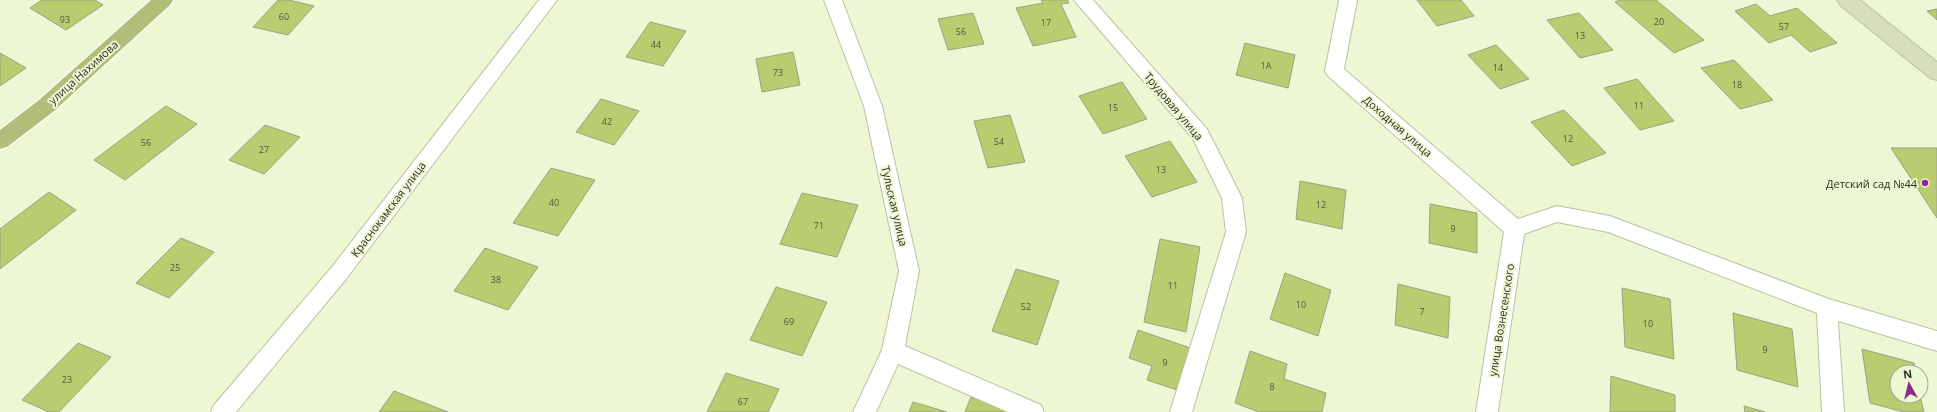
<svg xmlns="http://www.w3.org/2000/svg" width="1937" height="412" viewBox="0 0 1937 412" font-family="'Open Sans',sans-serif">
  <rect width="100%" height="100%" fill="#eef7d4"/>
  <g fill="#b9cc70" stroke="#9aa282">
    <polygon points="42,0 95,0 103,5 66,30 30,8"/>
    <polygon points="278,0 289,0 314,6 288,35 253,27"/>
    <polygon points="1041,0 1067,0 1069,3 1061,4 1076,37 1033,46 1016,8 1043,3"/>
    <polygon points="1417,0 1461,0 1474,16 1437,26"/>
    <polygon points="1619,0 1656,0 1704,40 1674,53 1615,2"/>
    <polygon points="1756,4 1770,16 1797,8 1837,43 1810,52 1791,35 1769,43 1735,11"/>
    <polygon points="1937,9 1937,20 1927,11"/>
    <polygon points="973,13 984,44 948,50 938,19"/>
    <polygon points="1579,13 1613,50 1580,58 1547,20"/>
    <polygon points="650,22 686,31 663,66 626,57"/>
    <polygon points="1245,43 1295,55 1288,88 1236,75"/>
    <polygon points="1496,45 1529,79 1500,89 1468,55"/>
    <polygon points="793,52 800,85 762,92 756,59"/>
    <polygon points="0,53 26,68 0,86"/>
    <polygon points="1734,60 1773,100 1740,109 1701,68"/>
    <polygon points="1637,79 1674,121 1640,130 1604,88"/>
    <polygon points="1122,82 1147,119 1103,134 1079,96"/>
    <polygon points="601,99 639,111 614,145 576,132"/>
    <polygon points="166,106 197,124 125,180 94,160"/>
    <polygon points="1564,110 1606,153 1572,166 1531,122"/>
    <polygon points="1010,115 1025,162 988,168 974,121"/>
    <polygon points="265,125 300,137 264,174 229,160"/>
    <polygon points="1170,141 1197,182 1152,197 1125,156"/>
    <polygon points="1891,148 1937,148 1937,218"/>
    <polygon points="551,168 595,180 558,236 513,223"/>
    <polygon points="1300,181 1346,190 1342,229 1296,219"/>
    <polygon points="49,192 76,210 0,269 0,229"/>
    <polygon points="802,193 858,205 837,257 780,244"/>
    <polygon points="1430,204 1477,213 1477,253 1429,243"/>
    <polygon points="181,238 214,252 169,298 136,283"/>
    <polygon points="1160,239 1200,247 1186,332 1144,322"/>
    <polygon points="485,248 538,267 508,310 454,291"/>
    <polygon points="1016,269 1059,281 1037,345 992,331"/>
    <polygon points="1285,273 1331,290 1318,336 1270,319"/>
    <polygon points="1398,284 1450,297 1448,338 1395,325"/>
    <polygon points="776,287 827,302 802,356 750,340"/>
    <polygon points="1622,288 1670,299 1674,359 1625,347"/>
    <polygon points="1733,313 1792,329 1798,387 1737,370"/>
    <polygon points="1138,330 1193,349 1180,391 1147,380 1152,366 1129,358"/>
    <polygon points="78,343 111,357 59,412 49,412 22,400"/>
    <polygon points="1862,349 1914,363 1916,372 1897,372 1897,396 1920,396 1924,412 1904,412 1870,403"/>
    <polygon points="1250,351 1287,364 1284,379 1326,393 1322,412 1259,412 1235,403"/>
    <polygon points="726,373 779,389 768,412 707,412"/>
    <polygon points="1611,376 1675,395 1675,412 1610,412"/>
    <polygon points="394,391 448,412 379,412"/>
    <polygon points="971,397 1018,412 965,412"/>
    <polygon points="913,402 947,412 909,412"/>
    <polygon points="1744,406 1765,412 1745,412"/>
  </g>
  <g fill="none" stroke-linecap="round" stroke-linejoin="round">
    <defs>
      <g id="lane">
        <polygon points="539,0 557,0 346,279 236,412 211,412 214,405 332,267"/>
        <polygon points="824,0 842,0 882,106 919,271 905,346 1041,405 1044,412 1008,412 898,364 876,412 853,412 882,350 899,271 864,106"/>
        <polygon points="1074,0 1093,0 1207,129 1242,198 1246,232 1192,412 1170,412 1226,232 1222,198 1193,139"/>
        <polygon points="1339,0 1357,0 1344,69 1518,219 1557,206 1610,216 1829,299 1937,331 1937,351 1838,321 1844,412 1822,412 1817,313 1608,232 1557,222 1524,234 1498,412 1476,412 1504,232 1328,76 1325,71"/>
      </g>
      <polygon id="secondary" points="1837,0 1860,0 1937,62 1937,80 1930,78 1840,5"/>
      <polygon id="primary" points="151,0 173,0 170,5 53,112 7,147 0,149 0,130 39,100"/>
    </defs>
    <use href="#lane" stroke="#bac2a1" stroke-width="2"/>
    <use href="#secondary" stroke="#bac2a1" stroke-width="2"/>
    <use href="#primary" stroke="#fff" stroke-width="2"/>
    <use href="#lane" fill="#fff" fill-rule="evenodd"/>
    <use href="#secondary" fill="#d8debc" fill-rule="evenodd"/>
    <use href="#primary" fill="#b2bd7a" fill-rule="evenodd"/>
  </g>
  <circle fill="#912a8e" stroke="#eef7d4" stroke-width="1.5" cx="1925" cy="183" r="4"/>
  <g text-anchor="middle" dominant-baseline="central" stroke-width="4" stroke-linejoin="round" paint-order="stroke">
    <g font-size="9" fill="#4f5636">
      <text x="284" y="16">60</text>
      <text x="65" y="19">93</text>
      <text x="1659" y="21">20</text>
      <text x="1046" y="22">17</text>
      <text x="1784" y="26">57</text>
      <text x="961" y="31">56</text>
      <text x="1580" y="35">13</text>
      <text x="656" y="44">44</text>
      <text x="1266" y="65">1А</text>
      <text x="1498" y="67">14</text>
      <text x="778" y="72">73</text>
      <text x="1737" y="84">18</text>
      <text x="1639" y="105">11</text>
      <text x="1113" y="107">15</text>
      <text x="607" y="121">42</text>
      <text x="1568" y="138">12</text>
      <text x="999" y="141">54</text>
      <text x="146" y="142">56</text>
      <text x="264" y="149">27</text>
      <text x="1161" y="169">13</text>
      <text x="554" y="202">40</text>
      <text x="1321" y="204">12</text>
      <text x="819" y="225">71</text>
      <text x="1453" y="228">9</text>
      <text x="175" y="267">25</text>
      <text x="496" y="279">38</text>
      <text x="1173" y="285">11</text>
      <text x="1301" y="304">10</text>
      <text x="1026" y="306">52</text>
      <text x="1422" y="311">7</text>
      <text x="789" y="321">69</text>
      <text x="1648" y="323">10</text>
      <text x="1765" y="349">9</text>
      <text x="1165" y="362">9</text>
      <text x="67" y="379">23</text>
      <text x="1272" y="386">8</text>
      <text x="743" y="401">67</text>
    </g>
    <g font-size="11" fill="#2c2f22" stroke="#eef7d4">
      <text transform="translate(83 72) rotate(-42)">улица Нахимова</text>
      <text transform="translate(1174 106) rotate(50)">Трудовая улица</text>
      <text transform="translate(1398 126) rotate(41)">Доходная улица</text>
      <text transform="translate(895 206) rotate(77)">Тульская улица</text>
      <text transform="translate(388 209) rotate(-53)">Краснокамская улица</text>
      <text transform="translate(1501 320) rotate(-81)">улица Вознесенского</text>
    </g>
    <g font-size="11" fill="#2c2f22" stroke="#eef7d4" text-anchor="end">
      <text x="1917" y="183">Детский сад №44</text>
    </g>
  </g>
  <g transform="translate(1909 384) rotate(352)"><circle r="19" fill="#eef7d4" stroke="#a0a78d"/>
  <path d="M0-3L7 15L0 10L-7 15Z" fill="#912a8e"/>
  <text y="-6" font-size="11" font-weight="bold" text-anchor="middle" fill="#2c2f22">N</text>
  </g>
</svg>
